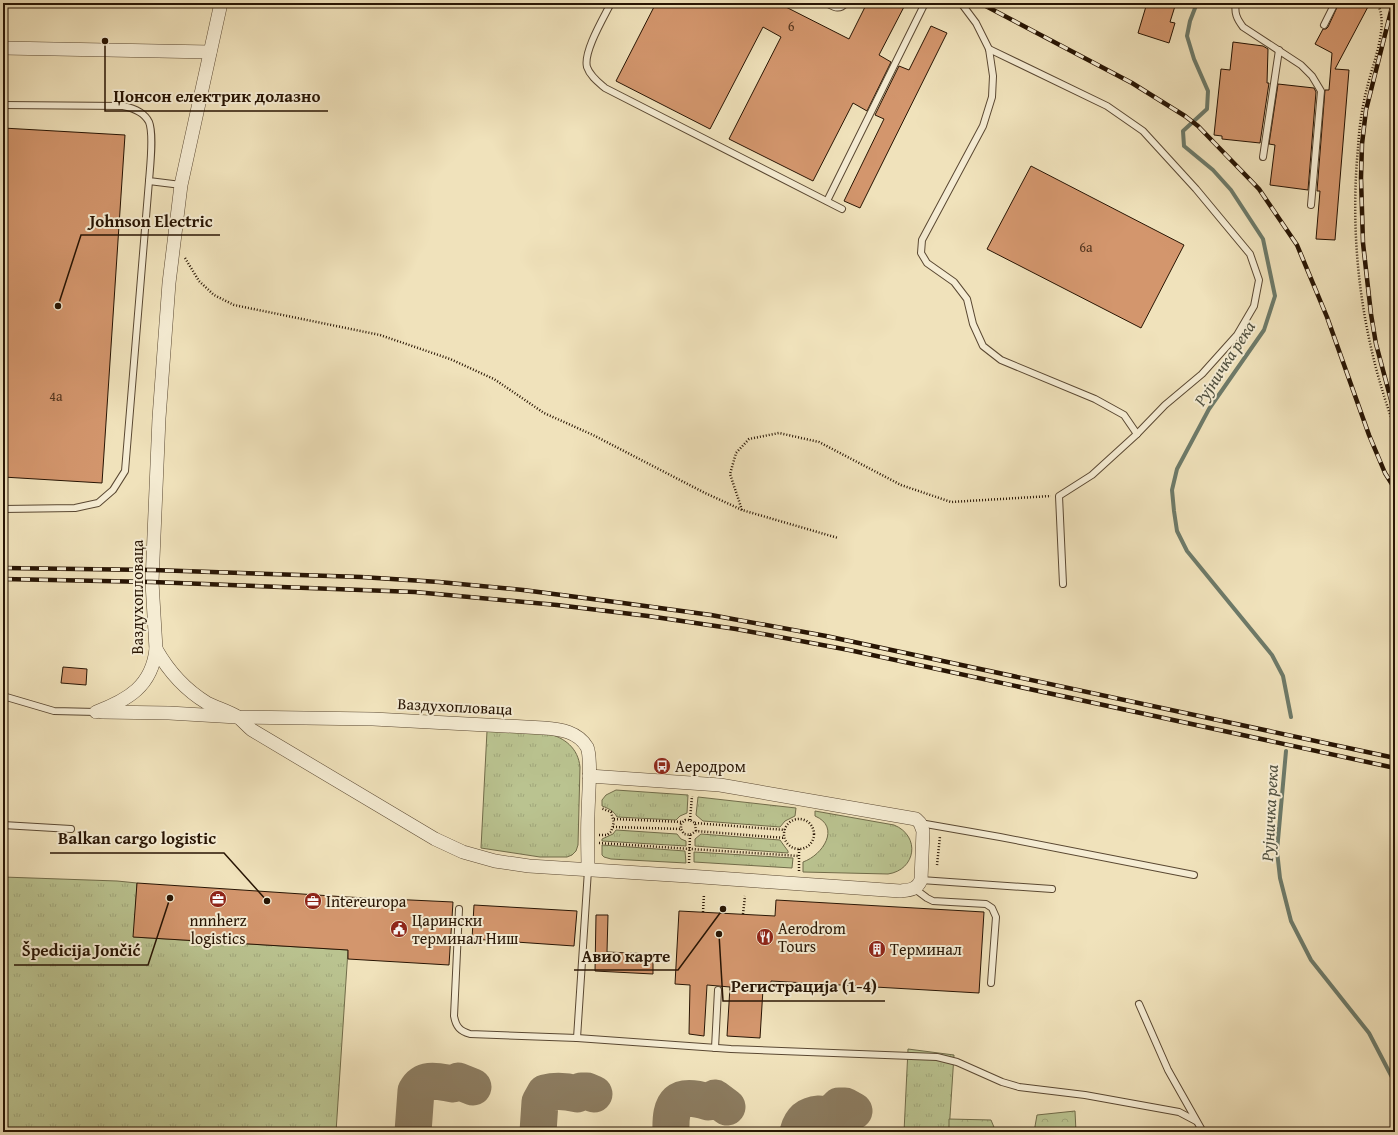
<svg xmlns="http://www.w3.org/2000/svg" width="1398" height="1135" viewBox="0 0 1398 1135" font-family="'Gentium Book Plus',serif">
  <defs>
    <pattern id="grass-tufts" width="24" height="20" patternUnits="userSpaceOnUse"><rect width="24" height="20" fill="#bac390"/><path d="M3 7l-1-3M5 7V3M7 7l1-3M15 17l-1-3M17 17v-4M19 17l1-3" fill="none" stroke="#a0a77b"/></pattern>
    <pattern id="forest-crowns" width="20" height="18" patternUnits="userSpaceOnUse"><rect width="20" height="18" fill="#bac390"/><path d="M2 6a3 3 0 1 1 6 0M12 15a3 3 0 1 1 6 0" fill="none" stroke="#a0a77b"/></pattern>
  </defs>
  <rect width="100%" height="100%" fill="#f0e2bb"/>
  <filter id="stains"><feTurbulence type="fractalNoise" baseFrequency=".005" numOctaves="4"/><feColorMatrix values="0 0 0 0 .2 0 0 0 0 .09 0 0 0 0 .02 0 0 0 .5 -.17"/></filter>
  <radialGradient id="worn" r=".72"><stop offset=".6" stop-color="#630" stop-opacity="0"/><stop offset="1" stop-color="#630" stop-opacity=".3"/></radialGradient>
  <g fill="url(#grass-tufts)" stroke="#716c4a">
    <path d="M487 731 547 733C565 738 578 748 580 767L578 845 576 851 572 855 567 857H540L481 848Z"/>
    <path d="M616 790 688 795 687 813 680 816 676 820 617 817C614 811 608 808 602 806V800L606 795Z"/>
    <polygon points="698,797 796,808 795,816 785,821 780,827 703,821 696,815"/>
    <path d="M815 811 894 825C921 836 916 870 888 874L803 872V862C823 855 841 827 815 816Z"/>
    <polygon points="616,830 677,834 681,839 686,841 686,846 602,841 602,839 613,834"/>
    <polygon points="701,834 780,840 785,847 788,851 788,853 695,846 695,839"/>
    <polygon points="602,845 685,851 686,863 611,859 604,857 602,855"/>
    <polygon points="694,852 793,858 792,868 694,862"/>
    <polygon points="3,877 117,881 137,883 134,937 348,950 336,1132 3,1132"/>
    <polygon points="908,1049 954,1055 949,1132 904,1132"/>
  </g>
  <g fill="url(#forest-crowns)" stroke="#716c4a">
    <polygon points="1075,1111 1076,1132 1034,1132 1037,1115"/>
    <polygon points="949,1119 991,1120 996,1132 949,1132"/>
  </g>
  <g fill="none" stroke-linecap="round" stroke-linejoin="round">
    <g stroke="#6d7a69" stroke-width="4">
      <polyline points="1197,3 1190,21 1187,36 1194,59 1208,91 1207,109 1183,131 1184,146 1213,170 1231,190 1263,239 1275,296 1264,330 1209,409 1177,469 1172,490 1174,511 1177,531 1187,551 1272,655 1283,676 1291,717"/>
      <polyline points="1286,751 1277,851 1280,878 1291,921 1311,960 1369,1033 1395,1083"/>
    </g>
    <g stroke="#8c7c60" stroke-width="37">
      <path d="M413 1132 416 1091C424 1076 440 1082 453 1084L458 1081 473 1087"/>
      <path d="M538 1132 540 1102 545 1093C557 1090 566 1091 577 1094L581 1091H587L594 1094"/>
      <path d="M671 1132C670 1102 677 1092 708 1102L715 1098 727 1107"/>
      <path d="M798 1132C801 1121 807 1115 819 1114 822 1114 826 1115 829 1115 833 1113 836 1109 839 1106H845L854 1111"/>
    </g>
  </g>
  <g fill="#d3966d" stroke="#281504">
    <polygon points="656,3 778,3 849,39 867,3 906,3 879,55 891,62 867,111 853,103 813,181 729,139 781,37 763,27 710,129 616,81"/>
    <polygon points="1147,3 1176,3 1170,22 1175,23 1169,43 1138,33"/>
    <polygon points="1339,3 1370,3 1335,69 1349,70 1335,240 1316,239 1320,191 1317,191 1325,90 1329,90 1332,53 1315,44 1323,29 1326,29 1328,27"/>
    <polygon points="931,26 947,33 860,208 844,201 884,119 875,115 899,66 909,70"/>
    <polygon points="1233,42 1263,46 1268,49 1267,83 1269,83 1260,143 1222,139 1222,136 1214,135 1221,69 1230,70"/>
    <polygon points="1278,84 1314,88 1316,92 1308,190 1270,185 1275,145 1269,144"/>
    <polygon points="3,128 125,135 102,483 3,477"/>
    <polygon points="1031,166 1184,245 1141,328 987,249"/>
    <polygon points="63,667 87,669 86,685 61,683"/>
    <polygon points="137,883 347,897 453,902 449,965 348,959 348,950 133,937"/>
    <polygon points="776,900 984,912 979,993 771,981 771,989 763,989 760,1038 727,1036 730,987 707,985 704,1036 689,1034 690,985 675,984 679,911 775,916"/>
    <polygon points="474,905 577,911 574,946 472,939"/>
    <polygon points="596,915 608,915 607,952 653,954 653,974 595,971"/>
  </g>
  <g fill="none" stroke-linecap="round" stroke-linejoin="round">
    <defs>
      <g id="lane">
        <path d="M611 3C604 17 583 52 587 67 590 76 598 82 605 88L842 209"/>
        <path d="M826 3C834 7 839 11 846 3"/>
        <polyline points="961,3 976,23 989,49 993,76 992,97 983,126 922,240 921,253 927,263 954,282 967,299 973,324 983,346 1001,360 1095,399 1124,415 1137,434"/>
        <path d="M1236 3C1234 13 1237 19 1243 27L1301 65 1312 76 1321 91 1311 205"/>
        <polyline points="1324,25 1335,3"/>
        <polyline points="989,49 1107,106 1143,131 1196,189 1250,254 1259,280 1254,306 1237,335 1202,374 1165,405 1137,434 1092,475 1059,496 1063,584"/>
        <path d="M3 105 123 106C133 108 144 112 149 122 154 134 150 167 149 181L181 185"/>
        <polyline points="1263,157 1279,50"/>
        <polyline points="827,201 925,3"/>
        <polyline points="3,509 75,508 98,503 113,490 125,471 149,181"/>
        <polyline points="3,696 54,711 96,712"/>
        <polyline points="920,823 1000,837 1194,875"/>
        <polyline points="3,825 71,829"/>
        <polyline points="921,880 1052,889"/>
        <polyline points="915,889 927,898 933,901 986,904 992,908 996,917 991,983"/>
        <path d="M459 909 454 1016C456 1027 460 1031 470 1034L577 1038 731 1049 937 1057 957 1062 1002 1082 1019 1087 1085 1095 1179 1112 1196 1121"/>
        <polyline points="1139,1004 1168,1070 1203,1132"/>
        <polyline points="577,1038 588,870"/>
        <polyline points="715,1048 718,990"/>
      </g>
      <g id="street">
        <polyline points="3,48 210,52"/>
        <path d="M156 649C169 672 184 689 207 703 217 708 228 711 238 717 243 721 247 726 252 730L435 839 463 852 495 861 529 866 688 876 900 891C909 890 917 890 921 880L923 831 920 823 916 819 720 785 589 776"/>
        <path d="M96 712C128 700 152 686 156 649L152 582 159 418 169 283 181 185 221 3"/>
        <path d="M102 712 169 713 237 717 373 719 544 728C561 729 578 732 587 747 592 758 588 801 588 815 587 833 588 852 588 870"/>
      </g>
    </defs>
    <use href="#lane" stroke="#5a4832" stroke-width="8"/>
    <use href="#street" stroke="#5a4832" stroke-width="14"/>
    <g stroke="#281504" stroke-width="2.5" stroke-dasharray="1 2" stroke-linecap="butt">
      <path d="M1377 3C1390 25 1372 65 1367 88 1362 107 1359 128 1358 148 1349 242 1362 340 1395 428"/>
      <polyline points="185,258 199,281 214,295 234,305 380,335 450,359 494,379 544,413 593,435 705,493 742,510 838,538"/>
      <polyline points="742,510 730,474 736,453 749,439 779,433 819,442 901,485 951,502 1051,496"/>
      <polyline points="614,819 683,822"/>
      <circle cx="799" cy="834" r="15"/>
      <polyline points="690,820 692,796"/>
      <polyline points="695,823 785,830"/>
      <polyline points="613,827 681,829"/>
      <polyline points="696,831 695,823 690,820 685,820 681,824 681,829 684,834 690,835 696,831 785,838"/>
      <polyline points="599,835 607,835 611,832 614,822 611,812 601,808"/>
      <polyline points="599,843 799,856"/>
      <polyline points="689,863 690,835"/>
      <polyline points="937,865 940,836"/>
      <polyline points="799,871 799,849"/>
      <polyline points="703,912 704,894"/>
      <polyline points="743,914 745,896"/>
    </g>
    <use href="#lane" stroke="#f5ecd3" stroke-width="6"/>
    <use href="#street" stroke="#f5ecd3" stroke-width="13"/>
    <defs>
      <g id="rail">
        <polyline points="980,3 1132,83 1185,116 1198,126 1259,189 1297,245 1327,317 1369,435 1385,473 1395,489"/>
        <polyline points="1393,3 1366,110 1362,144 1361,178 1363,243 1371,314 1376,344 1395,415"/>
        <polyline points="3,568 153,570 361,577 439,582 523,590 623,603 711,615 826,636 1395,758"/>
        <polyline points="3,579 152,582 415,592 557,605 648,616 736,629 849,650 1395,768"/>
      </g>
    </defs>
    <use href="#rail" stroke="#281504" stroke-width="4.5"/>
    <use href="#rail" stroke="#f5ecd3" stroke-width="3" stroke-dasharray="9" stroke-linecap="butt"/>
  </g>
  <defs>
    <symbol id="bus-disc" viewBox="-11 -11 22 22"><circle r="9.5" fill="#8f2418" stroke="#f5ecd3"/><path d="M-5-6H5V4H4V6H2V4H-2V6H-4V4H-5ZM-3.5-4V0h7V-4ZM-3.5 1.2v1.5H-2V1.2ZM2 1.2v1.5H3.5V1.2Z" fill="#fff"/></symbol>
    <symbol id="office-disc" viewBox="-11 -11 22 22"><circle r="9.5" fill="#8f2418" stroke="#f5ecd3"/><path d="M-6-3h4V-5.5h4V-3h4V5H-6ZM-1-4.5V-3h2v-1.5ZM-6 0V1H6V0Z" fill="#fff"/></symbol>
    <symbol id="civic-disc" viewBox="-11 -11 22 22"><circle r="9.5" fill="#8f2418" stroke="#f5ecd3"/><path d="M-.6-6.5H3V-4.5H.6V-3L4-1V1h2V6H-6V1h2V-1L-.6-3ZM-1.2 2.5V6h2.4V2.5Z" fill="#fff"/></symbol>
    <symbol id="restaurant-disc" viewBox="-11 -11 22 22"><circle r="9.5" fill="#8f2418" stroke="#f5ecd3"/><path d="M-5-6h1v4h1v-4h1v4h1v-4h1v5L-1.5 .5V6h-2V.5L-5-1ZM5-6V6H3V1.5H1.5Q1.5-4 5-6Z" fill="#fff"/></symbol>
    <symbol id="building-disc" viewBox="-11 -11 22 22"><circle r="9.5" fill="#8f2418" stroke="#f5ecd3"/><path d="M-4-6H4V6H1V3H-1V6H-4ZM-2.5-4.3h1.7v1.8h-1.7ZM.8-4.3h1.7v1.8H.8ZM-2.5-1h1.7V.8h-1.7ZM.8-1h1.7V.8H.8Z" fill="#fff"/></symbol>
  </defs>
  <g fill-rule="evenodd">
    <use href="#bus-disc" x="652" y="756" width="20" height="20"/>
    <use href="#office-disc" x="208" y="889" width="20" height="20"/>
    <use href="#office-disc" x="303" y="891" width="20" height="20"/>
    <use href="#civic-disc" x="389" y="919" width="20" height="20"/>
    <use href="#restaurant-disc" x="755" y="927" width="20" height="20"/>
    <use href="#building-disc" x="867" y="939" width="20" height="20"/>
  </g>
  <g text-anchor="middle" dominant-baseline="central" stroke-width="4" stroke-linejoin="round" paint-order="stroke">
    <g font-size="14" fill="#53351e">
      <text x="791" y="26">6</text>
      <text x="1086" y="247">6a</text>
      <text x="56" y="396">4a</text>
    </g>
    <g font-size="16" fill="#281504" stroke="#f5ecd3">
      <text transform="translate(137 597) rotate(-90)">Ваздухопловаца</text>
      <text transform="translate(455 706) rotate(3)">Ваздухопловаца</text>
    </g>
    <g font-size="16" fill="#281504" stroke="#f5ecd3" text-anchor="start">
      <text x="675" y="766">Аеродром</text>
      <text x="326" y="901">Intereuropa</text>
      <text x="218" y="920" text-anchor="middle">nnnherz<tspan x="218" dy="18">logistics</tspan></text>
      <text x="412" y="920">Царински<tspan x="412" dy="18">терминал Ниш</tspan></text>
      <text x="778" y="928">Aerodrom<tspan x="778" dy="18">Tours</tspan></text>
      <text x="890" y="949">Терминал</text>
    </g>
    <g font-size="17" font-style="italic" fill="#50503f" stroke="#f5ecd3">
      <text transform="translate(1224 363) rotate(-57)">Рујничка река</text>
      <text transform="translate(1269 813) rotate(-87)">Рујничка река</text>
    </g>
  </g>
  <path fill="none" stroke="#281504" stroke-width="1.5" d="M105 41L105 111H328M58 306L81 235H220M267 901L224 853H50M170 898L148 965H14M723 909L678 970H574M719 934L723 1001H885"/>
  <g fill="#281504" stroke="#f5ecd3" stroke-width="1.5">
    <circle cx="105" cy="41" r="4"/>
    <circle cx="58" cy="306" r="4"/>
    <circle cx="267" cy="901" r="4"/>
    <circle cx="170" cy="898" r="4"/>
    <circle cx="723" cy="909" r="4"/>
    <circle cx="719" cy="934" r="4"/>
  </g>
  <g font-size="17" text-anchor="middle" font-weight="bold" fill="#281504" stroke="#f5ecd3" stroke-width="4" stroke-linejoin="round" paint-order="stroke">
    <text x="217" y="102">Џонсон електрик долазно</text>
    <text x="151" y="227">Johnson Electric</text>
    <text x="137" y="844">Balkan cargo logistic</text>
    <text x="81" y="956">Špedicija Jončić</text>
    <text x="626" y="962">Авио карте</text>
    <text x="804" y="992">Регистрација (1-4)</text>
  </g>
  <rect width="1398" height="1135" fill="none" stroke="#f0e2bb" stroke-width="16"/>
  <rect x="4" y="4" width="1390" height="1127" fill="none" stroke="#281504" stroke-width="2"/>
  <rect x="8" y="8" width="1382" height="1119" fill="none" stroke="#281504"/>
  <rect width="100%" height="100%" filter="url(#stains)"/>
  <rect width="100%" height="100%" fill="url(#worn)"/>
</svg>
